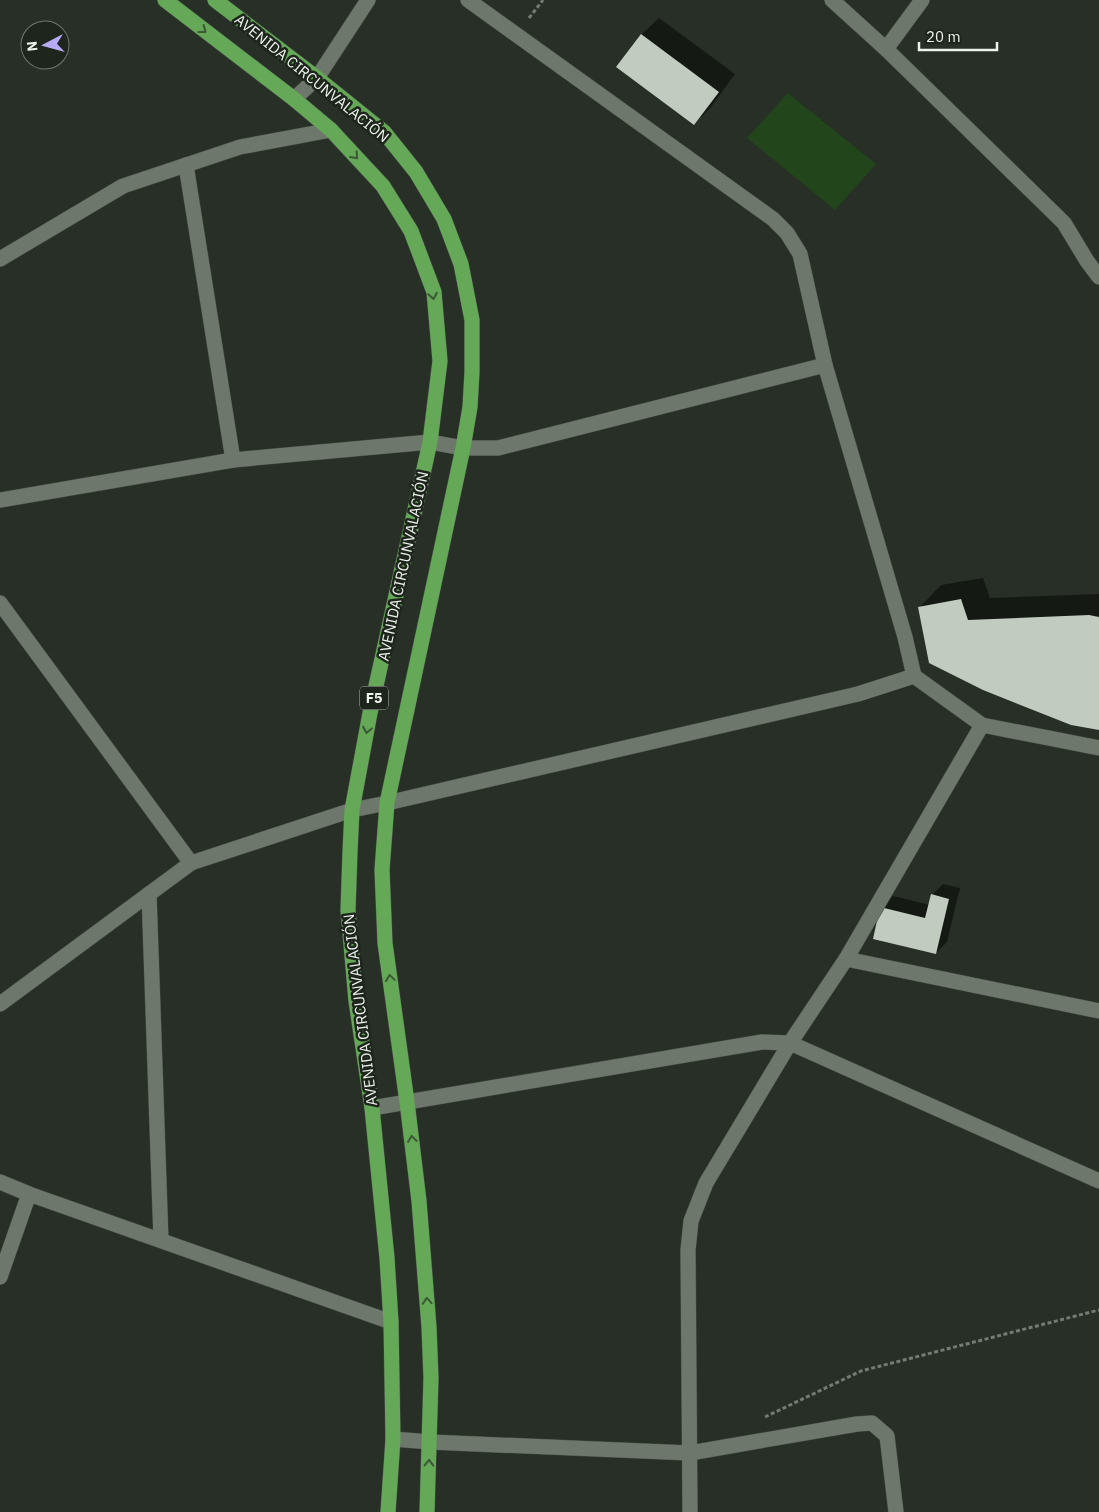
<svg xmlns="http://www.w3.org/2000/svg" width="1099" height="1512" viewBox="0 0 1099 1512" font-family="'IBM Plex Sans',sans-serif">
  <rect width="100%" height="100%" fill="#272f26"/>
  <polygon fill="#22451b" points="788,93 876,164 835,210 747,138"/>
  <g fill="#0007">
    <polygon points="659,18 735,74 711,107 694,124 618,67 642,34"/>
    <polygon points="983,578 990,598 1099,594 1099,729 919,608 941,585"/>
    <polygon points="943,884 960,888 947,942 936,953 882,908 893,896 930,905 932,895"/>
  </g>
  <g fill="#c1cbbf">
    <polygon points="641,34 719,92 694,125 616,67"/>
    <polygon points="961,599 968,620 1089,615 1099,617 1099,730 1071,725 983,690 929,663 918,607"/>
    <polygon points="931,894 949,899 936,954 873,939 880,907 925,918"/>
  </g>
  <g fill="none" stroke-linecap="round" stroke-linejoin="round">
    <defs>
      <g id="minor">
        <polyline points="468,0 773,219 787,233 800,254 825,365 905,637 914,676"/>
        <polyline points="832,0 886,49 1064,223 1087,261 1099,277"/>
        <polyline points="886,49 922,0"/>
        <polyline points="294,99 317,78"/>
        <polyline points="186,165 233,460"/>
        <polyline points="0,259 123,186 240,147 331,130"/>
        <polyline points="0,500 233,460 430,442 463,448 498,448 825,365"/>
        <polyline points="0,603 191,863"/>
        <polyline points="149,894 161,1240"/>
        <polyline points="846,959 1099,1011"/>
        <polyline points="372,1108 762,1042 790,1043 1099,1181"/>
        <polyline points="0,1182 29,1194"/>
        <polyline points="0,1277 29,1194 391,1322"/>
        <polyline points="393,1439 430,1442 690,1453 857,1424 872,1423 887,1436 896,1512"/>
        <polyline points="690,1512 688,1250 691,1221 706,1183 790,1043 846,959 982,725"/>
      </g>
      <g id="tertiary">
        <polyline points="317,78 368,0"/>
        <polyline points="0,1004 191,863 352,810 387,803 858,694 914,676 982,725 1099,748"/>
      </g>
      <g id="trunk">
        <polyline points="165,0 294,99 331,130 383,186 411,231 434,292 440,361 430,442 370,713 352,810 350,852 348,910 356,1001 372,1108 387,1258 391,1322 393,1439 388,1512"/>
        <polyline points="215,0 317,78 384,132 416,172 444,219 461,264 472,320 472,372 470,407 463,448 387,803 382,870 385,943 407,1102 419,1201 429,1327 431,1378 427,1512"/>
      </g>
    </defs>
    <use href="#minor" stroke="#454c44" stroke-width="16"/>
    <use href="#tertiary" stroke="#454c44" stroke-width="16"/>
    <use href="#trunk" stroke="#454c44" stroke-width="16"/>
    <g stroke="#737b72" stroke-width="3" stroke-dasharray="4 2.5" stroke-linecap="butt">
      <polyline points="529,18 543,0"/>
      <polyline points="765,1417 861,1371 1099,1310"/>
    </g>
    <use href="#minor" stroke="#6e776c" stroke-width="15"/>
    <use href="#tertiary" stroke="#6e776c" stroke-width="15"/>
    <use href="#trunk" stroke="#64a858" stroke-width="15"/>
  </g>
  <defs><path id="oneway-chevron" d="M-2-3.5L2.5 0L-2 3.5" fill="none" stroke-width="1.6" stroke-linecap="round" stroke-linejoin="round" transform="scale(1.25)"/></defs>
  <g stroke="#3a5934">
    <use href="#oneway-chevron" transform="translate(203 30) rotate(37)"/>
    <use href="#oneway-chevron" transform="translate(355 156) rotate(48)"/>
    <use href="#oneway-chevron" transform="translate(433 296) rotate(80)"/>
    <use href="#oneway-chevron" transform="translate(367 730) rotate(101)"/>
    <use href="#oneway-chevron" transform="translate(390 978) rotate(-98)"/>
    <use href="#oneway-chevron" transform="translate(412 1139) rotate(-97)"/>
    <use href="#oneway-chevron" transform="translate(427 1301) rotate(-94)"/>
    <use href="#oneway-chevron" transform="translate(429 1463) rotate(-88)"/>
  </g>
  <g text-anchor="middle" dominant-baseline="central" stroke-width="5" stroke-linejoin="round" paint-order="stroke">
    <rect fill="#1e251c" stroke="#afb5ae" stroke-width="1" x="360" y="686.5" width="28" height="23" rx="4"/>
    <g font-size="14" font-weight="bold" fill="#edf3ec">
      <text x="374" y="698">F5</text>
    </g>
    <g font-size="15" fill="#edf3ec" stroke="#1e251c">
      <text transform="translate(312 78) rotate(39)">AVENIDA CIRCUNVALACIÓN</text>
      <text transform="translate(403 566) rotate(-78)">AVENIDA CIRCUNVALACIÓN</text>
      <text transform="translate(360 1010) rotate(-97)">AVENIDA CIRCUNVALACIÓN</text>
    </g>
  </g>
  <g transform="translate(45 45) rotate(264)"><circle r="24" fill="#1e251c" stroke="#71776f"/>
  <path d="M0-4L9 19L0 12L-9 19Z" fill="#b7abf8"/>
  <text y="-8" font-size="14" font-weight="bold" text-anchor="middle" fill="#edf3ec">N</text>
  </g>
  <path d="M919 42v8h78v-8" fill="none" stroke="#edf3ec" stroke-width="2.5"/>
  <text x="926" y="42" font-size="15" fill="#edf3ec" stroke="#1e251c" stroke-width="4" paint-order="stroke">20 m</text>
</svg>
